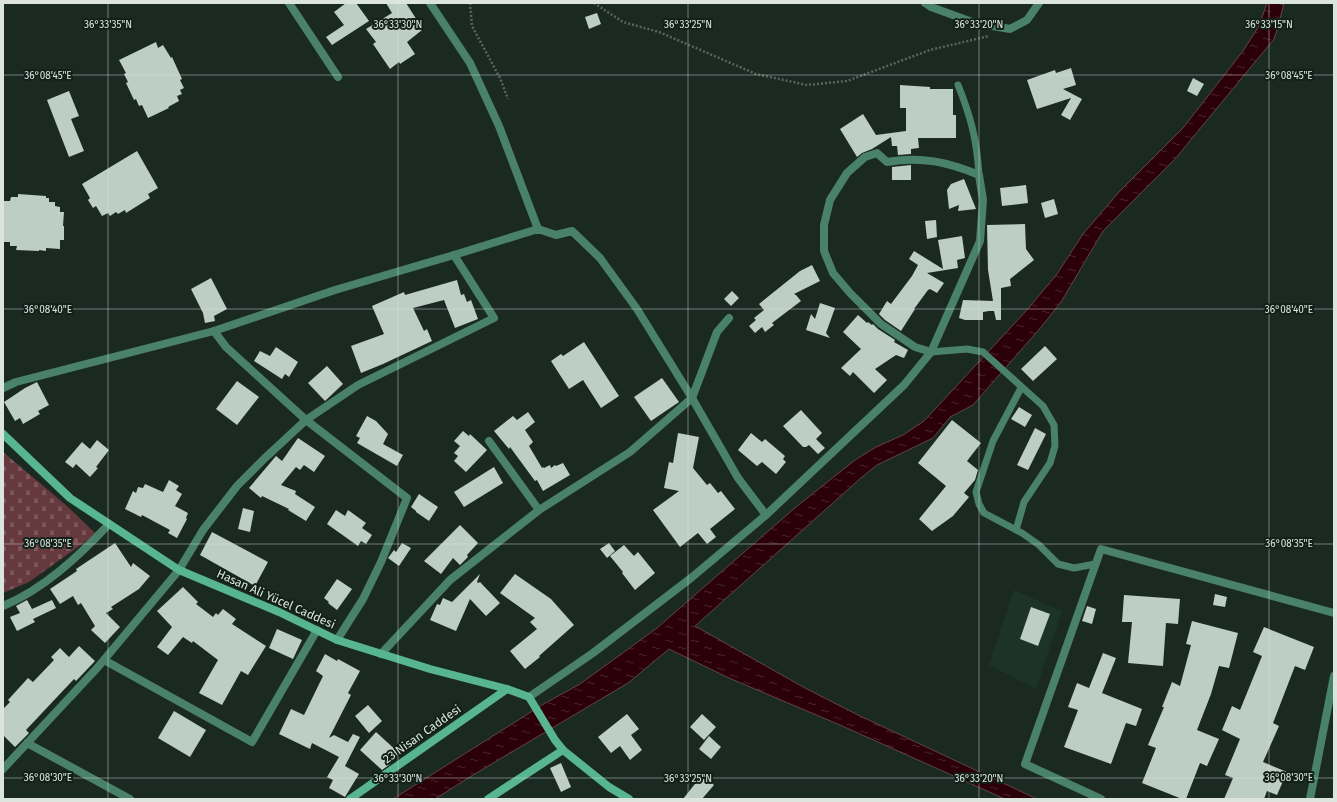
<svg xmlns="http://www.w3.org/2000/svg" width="1337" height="802" viewBox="0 0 1337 802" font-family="'Fira Sans',sans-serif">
  <defs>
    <pattern id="cemetery-stones" width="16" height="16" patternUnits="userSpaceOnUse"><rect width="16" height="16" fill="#66393f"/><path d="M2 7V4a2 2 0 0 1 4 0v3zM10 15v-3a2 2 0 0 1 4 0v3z" fill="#7b565a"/></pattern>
    <pattern id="water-ripples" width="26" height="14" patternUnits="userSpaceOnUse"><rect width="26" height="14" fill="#2b0008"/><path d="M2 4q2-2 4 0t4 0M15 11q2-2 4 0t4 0" fill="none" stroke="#49252c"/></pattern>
  </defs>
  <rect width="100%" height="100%" fill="#1b2923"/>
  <polygon fill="#1d3329" points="1014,590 1062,611 1036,689 989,665"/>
  <polygon fill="url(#cemetery-stones)" points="3,452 67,506 96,534 29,582 3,593"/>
  <polygon fill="url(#water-ripples)" stroke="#604448" points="1267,3 1284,3 1279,23 1274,39 1175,159 1103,231 1061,302 1042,326 973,405 950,417 933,438 877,465 862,477 695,626 805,688 856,714 1037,799 1005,799 840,725 729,678 669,649 628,683 473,775 435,799 393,799 542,705 580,684 657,628 796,507 855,460 876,447 903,435 924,421 1026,311 1057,274 1083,234 1119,192 1183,128 1243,51 1259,26"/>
  <g fill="#bccec5">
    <polygon points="346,3 356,3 369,21 332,45 326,37 344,25 334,12"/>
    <polygon points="386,3 406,3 422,28 421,29 422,30 407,42 415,54 400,64 399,62 390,69 373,44 376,42 366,29 392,13"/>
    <polygon points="597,13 601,24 589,29 585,17"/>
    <polygon points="156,42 158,48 163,45 171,58 172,57 182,79 180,80 184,88 180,90 182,94 177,96 179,101 168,107 169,108 148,118 142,105 139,106 136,99 134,100 126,83 128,82 124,74 126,73 119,60"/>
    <polygon points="1071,68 1076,85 1063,89 1082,99 1070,120 1061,115 1071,98 1037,109 1027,80 1055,70 1056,73"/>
    <polygon points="1193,78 1204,84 1197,96 1187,91"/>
    <polygon points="900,85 930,87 930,89 953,89 953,115 956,115 956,138 918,138 919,148 911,149 911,154 898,155 897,146 892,146 891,137 872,149 862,153 857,157 840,129 863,114 876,135 906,131 906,108 900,108"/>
    <polygon points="69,91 79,116 71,119 84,151 69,157 47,100"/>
    <polygon points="137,151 158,188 148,194 150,198 126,213 125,210 118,214 116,212 110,216 108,213 102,216 96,206 93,208 88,200 90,198 82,184"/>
    <polygon points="911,165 911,180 892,180 892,167"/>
    <polygon points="964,179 976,209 958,211 959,205 949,209 947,190 951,184"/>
    <polygon points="1026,185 1028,203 1002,206 1000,188"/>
    <polygon points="18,194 46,196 46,198 49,198 49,202 55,202 55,206 60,207 60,212 64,212 63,226 64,226 64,240 60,240 60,249 46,248 46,251 39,250 39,251 16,250 17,246 10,246 10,242 3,242 3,201 10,201 11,197 18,197"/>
    <polygon points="1054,199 1058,214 1045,218 1041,203"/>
    <polygon points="936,220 937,237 927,239 925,221"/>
    <polygon points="1025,224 1026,249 1034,260 1010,279 1011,286 1001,288 1001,320 996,320 994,311 989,311 983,312 983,320 965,320 959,318 963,300 993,301 988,270 987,225"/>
    <polygon points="962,236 965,258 957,260 958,268 927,273 944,283 937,293 930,289 928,290 914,309 915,309 901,331 885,320 879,314 887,301 891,304 912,276 918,265 909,259 914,251 943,269 938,240"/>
    <polygon points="812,265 820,281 794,294 796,295 801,301 772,323 774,325 765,332 762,327 755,333 749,326 756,320 754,318 764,310 759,304 800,271"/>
    <polygon points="211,278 227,309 214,316 215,321 205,323 203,313 191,289"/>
    <polygon points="457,280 461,295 464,294 467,302 471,300 478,319 455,328 444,300 413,308 424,331 427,329 432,341 383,364 361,373 351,346 384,334 372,306 404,292 405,295"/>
    <polygon points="732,291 739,298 731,306 724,299"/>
    <polygon points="820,303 835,308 826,333 830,338 806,330 811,314 815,319"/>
    <polygon points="858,315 867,323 868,322 872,325 873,324 878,329 895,340 894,342 908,350 904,358 896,355 875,369 887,380 874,393 853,372 850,376 841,368 861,349 843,332"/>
    <polygon points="584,342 619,396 601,408 583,380 569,389 551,361 561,354 563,356"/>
    <polygon points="1045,346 1057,359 1033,381 1021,369"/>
    <polygon points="276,347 298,362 289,377 285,374 282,379 254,361 260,351 270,356"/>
    <polygon points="327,366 343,384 325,401 308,383"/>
    <polygon points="662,378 679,402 651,421 634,397"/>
    <polygon points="237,381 259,397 237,425 216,409"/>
    <polygon points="37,382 49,405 38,411 40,414 23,424 20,418 15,421 4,402 25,388"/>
    <polygon points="1019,407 1032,415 1025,427 1011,419"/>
    <polygon points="801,410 822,433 816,439 825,448 818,454 809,445 806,447 803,447 783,426"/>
    <polygon points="528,412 535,422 525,430 533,442 529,446 542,468 543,467 544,468 550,465 551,468 555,465 556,466 563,463 570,475 543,491 537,480 535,481 510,447 509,449 494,431 513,416 517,420"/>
    <polygon points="367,416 376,421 388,434 383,444 403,455 397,466 357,443 360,438 356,436"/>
    <polygon points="952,420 981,443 967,461 978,470 975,480 964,493 969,497 953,516 932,531 919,519 946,486 918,463"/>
    <polygon points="1035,428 1046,434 1028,470 1017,465"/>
    <polygon points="463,431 469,436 470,434 487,450 466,472 454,461 458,456 454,453 460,446 454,441"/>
    <polygon points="678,433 699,437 693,468 707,485 710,483 718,493 721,491 735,509 710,529 716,537 707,544 698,533 680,547 653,510 679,491 664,488 669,462 673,463"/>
    <polygon points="751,433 762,442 765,439 785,456 783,459 786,462 776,474 762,462 757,466 738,450"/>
    <polygon points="298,438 325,456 314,472 304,465 300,470 296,467 281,485 296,491 295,494 315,507 306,521 288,510 289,509 262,496 261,498 249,488 276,456 282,461"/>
    <polygon points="97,440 109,450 96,467 98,468 90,477 76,464 73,468 65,462 82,442 90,449"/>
    <polygon points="494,467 503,483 464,507 454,492"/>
    <polygon points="169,480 179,486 176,490 182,494 175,506 188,513 186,518 187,519 177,538 168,533 170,530 142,515 141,517 125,509 133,491 136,493 138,487 143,488 145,484 163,492"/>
    <polygon points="419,494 438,507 429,521 416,512 416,511 411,507"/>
    <polygon points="243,508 254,511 250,532 238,529"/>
    <polygon points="336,510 345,516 348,510 366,523 362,528 372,535 366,544 361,541 358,546 327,524"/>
    <polygon points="460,525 478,543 467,555 468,557 460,565 453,558 441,574 424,561"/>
    <polygon points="212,532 268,562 255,586 200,555"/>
    <polygon points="115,543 131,567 133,563 150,576 139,589 111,607 113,609 106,613 120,627 105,643 91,630 95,626 81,603 78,605 73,596 60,604 50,589 77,571 76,569"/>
    <polygon points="402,543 411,548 399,566 388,558 394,550 396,552"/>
    <polygon points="609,543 615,551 607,558 600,549"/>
    <polygon points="624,545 634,556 638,552 655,573 635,590 622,573 623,572 610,556"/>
    <polygon points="480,574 477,582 478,583 480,582 500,603 486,616 470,599 456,631 430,620 437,604 440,605 443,598 452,602"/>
    <polygon points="515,574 551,599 574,625 539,656 540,657 525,669 510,651 537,629 530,622 535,618 500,593"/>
    <polygon points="337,579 352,589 337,610 328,603 329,602 324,598"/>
    <polygon points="183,587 198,602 196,604 213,617 216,613 218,615 223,609 236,619 232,624 266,646 248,675 241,671 222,705 199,693 218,660 193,641 192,643 183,637 168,655 157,647 172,627 157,611"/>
    <polygon points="1215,594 1227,597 1225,607 1213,605"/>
    <polygon points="1124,595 1180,599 1178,624 1166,623 1163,666 1128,663 1132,622 1122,622"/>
    <polygon points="27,600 32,609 52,600 56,608 33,619 35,622 17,631 10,617 20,613 16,606"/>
    <polygon points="1087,606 1096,609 1092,624 1082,621"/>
    <polygon points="1031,607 1050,614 1038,646 1020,639"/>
    <polygon points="1192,621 1238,633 1229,668 1219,666 1211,694 1197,730 1219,739 1207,766 1200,763 1186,799 1182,799 1142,783 1156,748 1148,745 1164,707 1162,707 1172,682 1180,686 1191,645 1186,644"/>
    <polygon points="1264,627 1314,647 1305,670 1295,666 1273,723 1279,726 1263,762 1287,772 1277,795 1267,791 1264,799 1224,799 1233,778 1225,775 1240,739 1222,730 1232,706 1240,710 1262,656 1253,652"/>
    <polygon points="277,629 302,640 293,659 269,648"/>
    <polygon points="79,646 95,661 76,681 74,679 26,730 29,733 15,747 3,735 3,709 10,702 8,700 28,678 33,682 54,660 51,657 60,648 69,657"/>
    <polygon points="1103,653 1116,658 1102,693 1142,709 1136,726 1126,723 1111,764 1064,747 1078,710 1068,707 1077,683 1089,688"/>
    <polygon points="325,654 337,661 338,659 360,671 348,693 351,695 329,738 334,735 348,742 353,734 360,737 345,766 359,774 345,797 329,788 333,780 327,777 339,757 312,743 310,749 279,734 291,709 304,715 323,676 316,671"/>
    <polygon points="368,705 382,721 369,733 355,716"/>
    <polygon points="174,711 206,730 190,757 158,738"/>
    <polygon points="627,714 639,729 631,735 642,750 630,760 620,746 611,753 598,737"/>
    <polygon points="702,714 716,727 704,740 690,727"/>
    <polygon points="376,732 399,753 389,765 382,770 360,750"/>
    <polygon points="709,736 721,747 711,759 699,749"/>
    <polygon points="561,763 571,787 561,792 550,768"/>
    <polygon points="702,775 714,785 702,799 683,799"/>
  </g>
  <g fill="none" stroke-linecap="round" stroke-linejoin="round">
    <g stroke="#58655f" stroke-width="2.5" stroke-dasharray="2 2" stroke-linecap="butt">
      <polyline points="470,3 472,26 500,78 508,99"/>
      <polyline points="594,3 623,22 659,32 756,74 807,85 847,81 930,50 989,36"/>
    </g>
    <g stroke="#49816a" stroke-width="7">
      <path d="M958 85C971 117 977 141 979 175"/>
      <polyline points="931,352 967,349 983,352 1043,406 1054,425 1055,446 1050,463 1024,502 1016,530"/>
      <polyline points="1021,388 993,441 976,492 979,504 984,513 1022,533 1039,545 1058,564 1074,568 1095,564"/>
    </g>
    <g stroke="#49816a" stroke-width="8">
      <polyline points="289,3 338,77"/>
      <polyline points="430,3 470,63 499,126 538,229"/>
      <polyline points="925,3 931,7 975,23 1010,29 1027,20 1039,3"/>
      <polyline points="214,331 226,347 306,420 407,498 381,562 363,599 337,640"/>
      <polyline points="3,388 16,382 214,331 335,290 454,255 538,229 556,235 572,231 600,258 637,309 692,398 738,478 766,515"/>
      <polyline points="489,441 539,510"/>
      <path d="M3 606C44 589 79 556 109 524"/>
      <polyline points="381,654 450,580 539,510 630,452 692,398 717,332 729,318"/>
      <polyline points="104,660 252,742 317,630"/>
      <path d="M529 697 593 653 691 578 766 515 904 385 931 352 980 241 983 200 979 175C948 162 921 156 887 162L877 153 865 157 847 173 830 200 824 225V251L833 273 850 293 881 324 915 347 931 352"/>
      <polyline points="27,743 130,799"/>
      <polyline points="3,769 98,667 179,570 203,530 237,486 265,458 306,420 358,385 494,318 454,255"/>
      <polyline points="1101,799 1025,764 1101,549 1334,613"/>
      <polyline points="1310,799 1334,676"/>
    </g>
    <g stroke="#57b590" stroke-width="8">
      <polyline points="3,434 70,498 179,570 279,612 337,640 430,669 507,689 529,697 555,740 563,750 609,787 629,799"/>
      <polyline points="350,799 507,689"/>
      <polyline points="488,799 563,750"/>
    </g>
  </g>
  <path fill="none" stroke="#dbe4df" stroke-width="1" stroke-opacity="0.45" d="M108 3V799M398 3V799M688 3V799M979 3V799M1269 3V799M3 75H1334M3 309H1334M3 544H1334M3 778H1334"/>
  <g text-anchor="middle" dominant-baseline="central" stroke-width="4" stroke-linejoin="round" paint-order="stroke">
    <g font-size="12" fill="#dbe4df" stroke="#12201a">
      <text transform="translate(276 599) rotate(24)">Hasan Ali Yücel Caddesi</text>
      <text transform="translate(422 734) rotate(-35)">23 Nisan Caddesi</text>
    </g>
  </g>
  <g font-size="10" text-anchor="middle" fill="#dbe4df" stroke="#12201a" stroke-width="4" stroke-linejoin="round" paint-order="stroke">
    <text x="108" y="28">36°33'35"N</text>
    <text x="398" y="28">36°33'30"N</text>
    <text x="688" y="28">36°33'25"N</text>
    <text x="979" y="28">36°33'20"N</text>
    <text x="1269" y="28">36°33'15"N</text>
    <text x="1289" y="79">36°08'45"E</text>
    <text x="48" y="79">36°08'45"E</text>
    <text x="1289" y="313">36°08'40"E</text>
    <text x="48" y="313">36°08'40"E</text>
    <text x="1289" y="547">36°08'35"E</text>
    <text x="48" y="547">36°08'35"E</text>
    <text x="1289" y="781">36°08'30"E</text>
    <text x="48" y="781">36°08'30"E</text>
    <text x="398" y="782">36°33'30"N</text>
    <text x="688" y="782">36°33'25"N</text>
    <text x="979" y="782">36°33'20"N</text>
  </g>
  <rect width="1337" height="802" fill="none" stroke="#dbe4df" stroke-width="8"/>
</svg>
